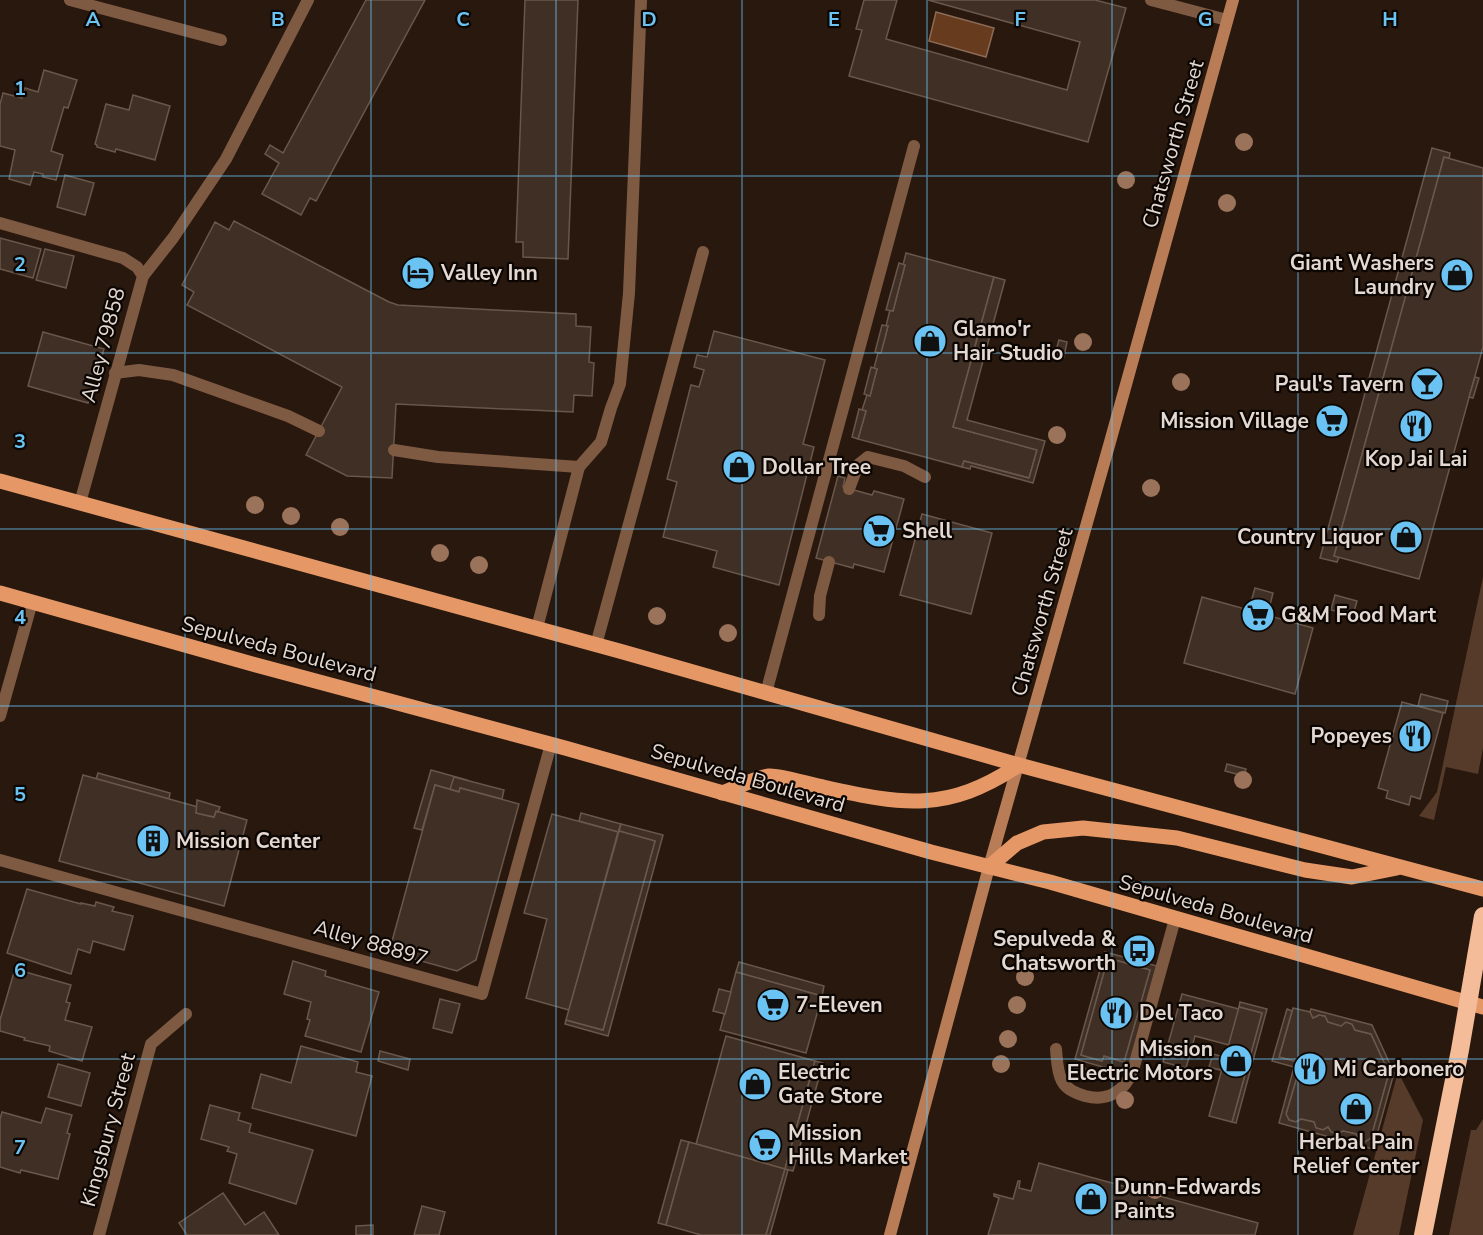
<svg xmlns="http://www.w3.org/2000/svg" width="1483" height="1235" viewBox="0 0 1483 1235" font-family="'Nunito Sans',sans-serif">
  <rect width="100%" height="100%" fill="#28180e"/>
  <g fill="#563b2a">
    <polygon points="1483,577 1483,748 1478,774 1446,767 1434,820 1419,816 1437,792"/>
    <polygon points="1398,1072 1423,1120 1399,1235 1353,1235"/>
    <polygon points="1483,1119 1483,1235 1449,1235 1471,1130 1476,1130"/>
  </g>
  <polygon fill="#663b1e" stroke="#8c6a54" stroke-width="1.5" points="936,12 994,28 986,57 929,41"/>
  <g fill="#402f24" stroke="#6a574b" stroke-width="1.5" fill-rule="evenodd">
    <polygon points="366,0 425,0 316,201 310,198 301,215 262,194 279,163 265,154 270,145 283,153"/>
    <polygon points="525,0 578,0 568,259 523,257 523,242 516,242"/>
    <polygon points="864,0 897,0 886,39 1067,90 1080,42 928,0 1095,0 1126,8 1088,142 849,76 862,30 856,29"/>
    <polygon points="44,70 77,80 68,108 64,107 51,151 63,155 56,180 43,177 43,174 34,172 30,185 9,179 15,150 0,146 0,104 3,93 22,98 25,88 38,92"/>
    <polygon points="133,95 170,106 155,160 116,149 115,152 97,147 97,145 95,144 106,104 129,110"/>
    <polygon points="1432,148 1450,153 1449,159 1444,157 1334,556 1339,557 1337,562 1320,558"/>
    <polygon points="1444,157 1483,168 1483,347 1419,579 1334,556"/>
    <polygon points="65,175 94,183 85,215 57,207"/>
    <polygon points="234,221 389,302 398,305 576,314 576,326 591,327 589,362 594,363 592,396 574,395 573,412 396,404 392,478 347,476 306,455 342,387 187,305 194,292 182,285 215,222 229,230"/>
    <polygon points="0,238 41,249 33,278 0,269"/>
    <polygon points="45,249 74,256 66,288 36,280"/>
    <polygon points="906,253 994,277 953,427 1037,450 1029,478 964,461 962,467 858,439 866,411 862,410 867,395 870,396 877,369 874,368 878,353 881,353 888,326 886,326 890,310 893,311 905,265 903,265"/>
    <polygon points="899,263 905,265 893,311 886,310"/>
    <polygon points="994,277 1005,280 967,420 1045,441 1033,483 971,466 970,469 962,467 964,461 1029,478 1037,450 953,427"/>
    <polygon points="882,325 888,326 881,353 875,352"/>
    <polygon points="714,331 825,360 803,444 814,447 779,585 713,567 717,551 663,537 677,482 667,479 673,456 691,385 699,387 704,370 694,367 697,355 707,357"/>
    <polygon points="43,332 104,349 88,403 28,386"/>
    <polygon points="1059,340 1067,342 1064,357 1055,354"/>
    <polygon points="871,367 877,369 870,396 864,394"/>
    <polygon points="1475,377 1479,378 1473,398 1469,397"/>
    <polygon points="859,409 866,411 858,439 852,437"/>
    <polygon points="838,476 845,478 843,487 872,495 874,491 904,499 884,572 854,564 853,568 816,558"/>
    <polygon points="922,514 992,533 971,614 900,595"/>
    <polygon points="1255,588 1273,593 1261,641 1241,636"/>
    <polygon points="1335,595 1357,601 1353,615 1331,610"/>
    <polygon points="1202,597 1313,628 1295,694 1184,663"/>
    <polygon points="1421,694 1448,701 1445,713 1418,706"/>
    <polygon points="1402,702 1443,713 1420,799 1411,796 1409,805 1386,798 1388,791 1378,788"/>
    <polygon points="1227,764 1246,769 1244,776 1225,771"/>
    <polygon points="431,770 467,780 464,789 460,788 459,792 435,785 422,830 414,828"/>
    <polygon points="98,773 170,793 169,799 96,779"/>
    <polygon points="83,775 198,807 196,813 214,817 216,811 247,820 224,906 59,861"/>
    <polygon points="454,777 504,790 502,799 460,788 459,792 450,789"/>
    <polygon points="435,785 459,792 460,788 519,804 476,960 457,971 389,952"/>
    <polygon points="197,800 220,807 218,812 216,811 214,817 196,813"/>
    <polygon points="581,813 621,824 618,832 579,821"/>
    <polygon points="552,814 618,832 569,1010 526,998 547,919 524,913"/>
    <polygon points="621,824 663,835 608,1036 565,1024 566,1020 603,1030 614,990 655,841 619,831"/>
    <polygon points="619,831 655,841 603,1030 566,1020"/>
    <polygon points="27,889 81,904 81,903 95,906 96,902 114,907 112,911 133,916 124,950 93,941 90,953 78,949 71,974 7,953"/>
    <path d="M1105 952 1157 966 1127 1074 1075 1059ZM1108 958 1150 970 1124 1062 1104 1056 1102 1061 1081 1055Z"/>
    <polygon points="1108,958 1150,970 1124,1062 1104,1056 1102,1061 1081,1055"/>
    <polygon points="293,961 326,971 325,976 379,992 361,1052 305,1036 310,1020 307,1019 311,1002 284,994"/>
    <polygon points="739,962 824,986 822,996 736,972"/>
    <polygon points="15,969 71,985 66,1002 70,1003 65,1020 92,1027 82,1061 49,1051 50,1046 24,1040 25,1038 0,1031 0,1020"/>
    <polygon points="736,972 822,996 806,1053 720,1030"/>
    <polygon points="719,989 731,992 725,1014 713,1011"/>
    <polygon points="1182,994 1239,1009 1229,1045 1195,1036 1186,1068 1163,1062"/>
    <polygon points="440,999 460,1004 452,1033 433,1028"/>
    <polygon points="1240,1002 1267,1009 1236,1123 1232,1122 1262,1013 1239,1007"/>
    <polygon points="1239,1007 1262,1013 1232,1122 1209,1116"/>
    <polygon points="1293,1008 1310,1012 1313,1018 1319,1015 1325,1016 1328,1022 1338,1025 1341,1026 1346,1022 1352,1024 1355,1030 1371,1034 1389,1073 1371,1138 1365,1142 1359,1140 1356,1134 1343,1131 1337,1134 1331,1132 1328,1127 1323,1130 1316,1128 1314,1122 1301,1119 1296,1122 1289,1120 1286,1114 1301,1063 1279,1057"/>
    <polygon points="1287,1009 1292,1011 1279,1057 1301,1063 1286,1114 1289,1120 1296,1122 1301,1119 1314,1122 1316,1128 1323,1130 1328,1127 1331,1132 1337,1134 1343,1131 1356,1134 1359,1140 1365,1142 1371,1138 1389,1073 1371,1034 1355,1030 1352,1024 1346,1022 1341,1026 1328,1022 1325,1016 1319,1015 1313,1018 1310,1012 1311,1009 1372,1025 1394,1073 1373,1149 1279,1123 1294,1067 1272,1061"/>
    <polygon points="726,1036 815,1061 785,1169 696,1144"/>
    <polygon points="301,1046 358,1062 356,1072 372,1076 356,1136 252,1108 261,1074 291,1083"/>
    <polygon points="380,1051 410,1059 408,1070 378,1061"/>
    <polygon points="1213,1054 1224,1057 1220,1070 1209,1067"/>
    <polygon points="815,1061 823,1063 793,1171 785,1169"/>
    <polygon points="58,1064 90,1073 81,1106 48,1097"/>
    <polygon points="210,1105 240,1113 238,1120 251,1124 249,1132 313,1150 296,1204 229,1183 237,1154 227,1151 229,1147 201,1139"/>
    <polygon points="46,1108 72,1115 67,1133 70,1134 58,1179 21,1170 20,1173 0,1167 0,1119 2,1112 41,1123"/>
    <polygon points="681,1140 689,1142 666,1225 658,1223"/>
    <polygon points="689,1142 785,1169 766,1235 701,1235 666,1225"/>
    <polygon points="1039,1163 1258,1223 1255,1235 988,1235 999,1198 994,1196 994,1194 1013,1199 1018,1181 1020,1181 1019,1188 1031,1191"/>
    <polygon points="785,1169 788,1170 770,1235 766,1235"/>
    <polygon points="223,1193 245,1225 264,1212 279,1235 187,1235 179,1223"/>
    <polygon points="422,1206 445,1212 439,1235 414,1235"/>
    <polygon points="373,1225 373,1235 356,1235 356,1226"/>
  </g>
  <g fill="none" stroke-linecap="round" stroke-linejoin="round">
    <g stroke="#7f5a43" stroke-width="12">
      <polyline points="1151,0 1227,20"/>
      <polyline points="0,223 123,258 137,267 143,276 80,503"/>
      <polyline points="143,276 173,238 226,159 308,0"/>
      <polyline points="115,373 139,370 173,375 288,416 319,431"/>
      <polyline points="394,450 438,457 579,467 537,628"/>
      <polyline points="579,467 601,442 611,408 620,384 629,293 641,0"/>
      <polyline points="849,489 858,465 868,457 904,466 925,477"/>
      <polyline points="819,615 820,596 829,562"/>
      <polyline points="596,645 703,252"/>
      <polyline points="766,693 914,146"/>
      <polyline points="0,716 32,602"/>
      <polyline points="0,860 482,994 551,744"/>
      <path d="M1056 1049C1057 1059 1057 1072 1062 1081 1067 1090 1076 1093 1085 1096 1108 1102 1125 1091 1133 1070L1175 919"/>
    </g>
    <g stroke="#7f5a43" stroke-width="12">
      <polyline points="70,0 221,40"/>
      <polyline points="99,1235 151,1044 186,1014"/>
    </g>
    <polyline stroke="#b87d57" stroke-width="12" points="890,1235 989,867 1110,442 1233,0"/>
    <g stroke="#e59866" stroke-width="15">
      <polyline points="0,481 623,652 1019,765 1483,889"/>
      <polyline points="0,593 256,665 565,748 931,852 1050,882 1483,1007"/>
      <path d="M722 793C736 788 755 778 769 776 780 775 811 785 823 787 903 805 947 813 1019 765"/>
      <polyline points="989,867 1017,843 1043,832 1083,828 1177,838 1305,870 1352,877 1397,868"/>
    </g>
    <polyline stroke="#f4bc99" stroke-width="18" points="1423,1235 1460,1050 1483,916"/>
  </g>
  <g fill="#9a735a">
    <circle cx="1244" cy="142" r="9"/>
    <circle cx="1126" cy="180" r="9"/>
    <circle cx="1227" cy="203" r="9"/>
    <circle cx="1083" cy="342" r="9"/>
    <circle cx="1181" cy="382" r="9"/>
    <circle cx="1057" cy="435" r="9"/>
    <circle cx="1151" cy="488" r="9"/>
    <circle cx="255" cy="505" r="9"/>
    <circle cx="291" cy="516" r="9"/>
    <circle cx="340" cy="527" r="9"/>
    <circle cx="440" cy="553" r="9"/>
    <circle cx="479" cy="565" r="9"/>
    <circle cx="657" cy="616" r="9"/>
    <circle cx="728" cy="633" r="9"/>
    <circle cx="1243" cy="780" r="9"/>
    <circle cx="1025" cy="977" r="9"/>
    <circle cx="1017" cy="1005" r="9"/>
    <circle cx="1008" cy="1039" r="9"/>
    <circle cx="1001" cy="1064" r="9"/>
    <circle cx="1078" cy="1072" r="9"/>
    <circle cx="1125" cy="1100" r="9"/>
    <circle cx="1155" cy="1190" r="9"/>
  </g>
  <path fill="none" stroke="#6ac3f2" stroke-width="1.5" stroke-opacity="0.55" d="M185 0V1235M371 0V1235M556 0V1235M742 0V1235M927 0V1235M1112 0V1235M1298 0V1235M0 176H1483M0 353H1483M0 529H1483M0 706H1483M0 882H1483M0 1059H1483"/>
  <defs>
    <symbol id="hotel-disc" viewBox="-11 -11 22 22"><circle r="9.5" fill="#6ac3f2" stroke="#0c0603"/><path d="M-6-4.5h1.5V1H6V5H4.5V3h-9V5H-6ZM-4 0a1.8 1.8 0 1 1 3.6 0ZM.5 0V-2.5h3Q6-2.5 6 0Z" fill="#111"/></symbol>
    <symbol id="shop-disc" viewBox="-11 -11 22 22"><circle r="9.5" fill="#6ac3f2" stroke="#0c0603"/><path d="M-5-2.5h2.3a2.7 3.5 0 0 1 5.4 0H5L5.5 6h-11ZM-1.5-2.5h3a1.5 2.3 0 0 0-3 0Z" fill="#111"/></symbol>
    <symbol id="bar-disc" viewBox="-11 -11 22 22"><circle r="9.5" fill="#6ac3f2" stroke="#0c0603"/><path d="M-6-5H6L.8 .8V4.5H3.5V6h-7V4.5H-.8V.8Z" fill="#111"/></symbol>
    <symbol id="supermarket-disc" viewBox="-11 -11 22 22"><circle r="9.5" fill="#6ac3f2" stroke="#0c0603"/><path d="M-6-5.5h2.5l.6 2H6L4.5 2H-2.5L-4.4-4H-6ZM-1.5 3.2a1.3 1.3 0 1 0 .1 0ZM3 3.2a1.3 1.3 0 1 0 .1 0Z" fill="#111"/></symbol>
    <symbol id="restaurant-disc" viewBox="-11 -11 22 22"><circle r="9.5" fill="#6ac3f2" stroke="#0c0603"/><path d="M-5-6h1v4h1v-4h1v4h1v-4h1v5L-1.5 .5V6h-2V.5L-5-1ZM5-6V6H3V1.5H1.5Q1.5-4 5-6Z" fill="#111"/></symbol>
    <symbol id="building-disc" viewBox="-11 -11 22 22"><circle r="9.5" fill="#6ac3f2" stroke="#0c0603"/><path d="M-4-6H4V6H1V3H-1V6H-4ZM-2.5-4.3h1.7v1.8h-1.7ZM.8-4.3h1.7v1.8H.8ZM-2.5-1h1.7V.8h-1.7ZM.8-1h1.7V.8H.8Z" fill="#111"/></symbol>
    <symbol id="bus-disc" viewBox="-11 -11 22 22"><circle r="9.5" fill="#6ac3f2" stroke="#0c0603"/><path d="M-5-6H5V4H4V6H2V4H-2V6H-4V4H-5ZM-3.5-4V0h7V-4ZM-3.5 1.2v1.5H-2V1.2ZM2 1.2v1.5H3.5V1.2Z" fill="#111"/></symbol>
  </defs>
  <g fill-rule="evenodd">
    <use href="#hotel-disc" x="399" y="254" width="38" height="38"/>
    <use href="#shop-disc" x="1438" y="256" width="38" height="38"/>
    <use href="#shop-disc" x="911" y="322" width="38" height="38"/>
    <use href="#bar-disc" x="1408" y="365" width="38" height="38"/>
    <use href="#supermarket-disc" x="1313" y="402" width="38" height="38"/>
    <use href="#restaurant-disc" x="1397" y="407" width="38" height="38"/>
    <use href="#shop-disc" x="720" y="448" width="38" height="38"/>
    <use href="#supermarket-disc" x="860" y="512" width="38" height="38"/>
    <use href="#shop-disc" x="1387" y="518" width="38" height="38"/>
    <use href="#supermarket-disc" x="1239" y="596" width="38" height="38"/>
    <use href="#restaurant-disc" x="1396" y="717" width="38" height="38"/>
    <use href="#building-disc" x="134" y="822" width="38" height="38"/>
    <use href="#bus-disc" x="1120" y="932" width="38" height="38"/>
    <use href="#supermarket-disc" x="754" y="986" width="38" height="38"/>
    <use href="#restaurant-disc" x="1097" y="994" width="38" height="38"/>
    <use href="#shop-disc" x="1217" y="1042" width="38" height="38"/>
    <use href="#restaurant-disc" x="1291" y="1050" width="38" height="38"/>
    <use href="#shop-disc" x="736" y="1065" width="38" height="38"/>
    <use href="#shop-disc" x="1337" y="1090" width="38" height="38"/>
    <use href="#supermarket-disc" x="746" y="1126" width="38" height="38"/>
    <use href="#shop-disc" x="1072" y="1180" width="38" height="38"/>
  </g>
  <g text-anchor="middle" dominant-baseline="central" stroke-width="4.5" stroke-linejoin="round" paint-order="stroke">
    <g font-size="21" fill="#e4d9d2" stroke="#0c0603">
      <text transform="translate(1173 144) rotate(-74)">Chatsworth Street</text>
      <text transform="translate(103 345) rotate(-75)">Alley 79858</text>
      <text transform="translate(1042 612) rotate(-74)">Chatsworth Street</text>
      <text transform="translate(279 649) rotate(15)">Sepulveda Boulevard</text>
      <text transform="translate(748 778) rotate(16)">Sepulveda Boulevard</text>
      <text transform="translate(1216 909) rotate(16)">Sepulveda Boulevard</text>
      <text transform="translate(371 943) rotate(16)">Alley 88897</text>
      <text transform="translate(108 1130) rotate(-75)">Kingsbury Street</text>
    </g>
    <g font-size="21" font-weight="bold" fill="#e4d9d2" stroke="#0c0603" text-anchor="start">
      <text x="1434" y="263" text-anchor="end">Giant Washers<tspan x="1434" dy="24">Laundry</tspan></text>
      <text x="441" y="273">Valley Inn</text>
      <text x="953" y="329">Glamo'r<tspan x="953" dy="24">Hair Studio</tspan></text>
      <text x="1404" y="384" text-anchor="end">Paul's Tavern</text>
      <text x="1309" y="421" text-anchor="end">Mission Village</text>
      <text x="1416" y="459" text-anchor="middle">Kop Jai Lai</text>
      <text x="762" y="467">Dollar Tree</text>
      <text x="902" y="531">Shell</text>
      <text x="1383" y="537" text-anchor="end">Country Liquor</text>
      <text x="1281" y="615">G&amp;M Food Mart</text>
      <text x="1392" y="736" text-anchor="end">Popeyes</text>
      <text x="176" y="841">Mission Center</text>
      <text x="1116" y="939" text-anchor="end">Sepulveda &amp;<tspan x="1116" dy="24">Chatsworth</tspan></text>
      <text x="796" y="1005">7-Eleven</text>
      <text x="1139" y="1013">Del Taco</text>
      <text x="1213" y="1049" text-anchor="end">Mission<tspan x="1213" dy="24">Electric Motors</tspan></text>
      <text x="1333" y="1069">Mi Carbonero</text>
      <text x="778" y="1072">Electric<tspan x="778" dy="24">Gate Store</tspan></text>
      <text x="788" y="1133">Mission<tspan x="788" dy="24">Hills Market</tspan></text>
      <text x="1356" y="1142" text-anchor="middle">Herbal Pain<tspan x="1356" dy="24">Relief Center</tspan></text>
      <text x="1114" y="1187">Dunn-Edwards<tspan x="1114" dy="24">Paints</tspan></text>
    </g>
  </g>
  <g font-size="20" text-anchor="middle" font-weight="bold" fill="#6ac3f2" stroke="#0c0603" stroke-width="4.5" stroke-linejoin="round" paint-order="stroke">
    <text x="93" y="26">A</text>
    <text x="278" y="26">B</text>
    <text x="463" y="26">C</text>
    <text x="649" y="26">D</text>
    <text x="834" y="26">E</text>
    <text x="1020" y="26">F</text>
    <text x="1205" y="26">G</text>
    <text x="1390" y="26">H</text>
    <text x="20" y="95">1</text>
    <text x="20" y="271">2</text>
    <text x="20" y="448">3</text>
    <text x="20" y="624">4</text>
    <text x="20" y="801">5</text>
    <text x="20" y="977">6</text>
    <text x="20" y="1154">7</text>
  </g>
</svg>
